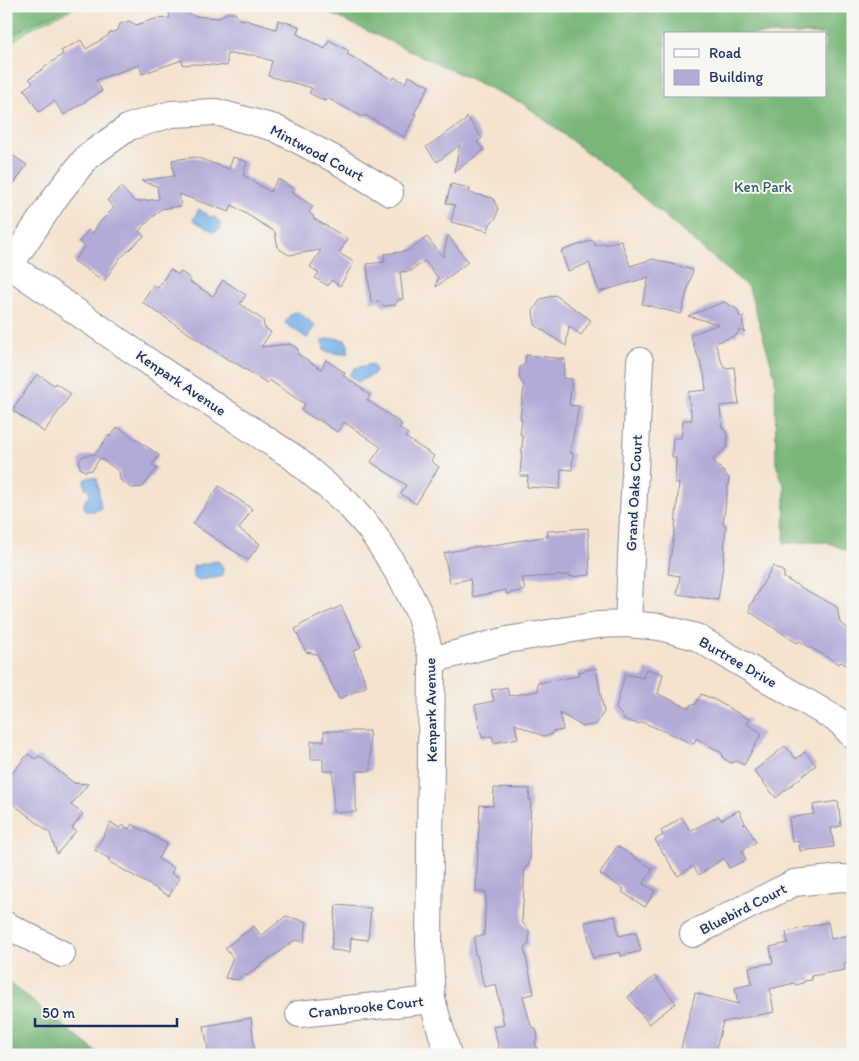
<svg xmlns="http://www.w3.org/2000/svg" width="859" height="1061" viewBox="0 0 859 1061" font-family="Itim,sans-serif">
  <rect width="100%" height="100%" fill="#f6f6f2"/>
  <filter id="ink" filterUnits="userSpaceOnUse"><feTurbulence type="fractalNoise" baseFrequency=".02" numOctaves="2"/><feDisplacementMap in="SourceGraphic" scale="10" xChannelSelector="R" yChannelSelector="G"/><feConvolveMatrix kernelMatrix="1 2 1 2 8 2 1 2 1" color-interpolation-filters="sRGB"/></filter>
  <filter id="wash" filterUnits="userSpaceOnUse"><feTurbulence type="fractalNoise" baseFrequency=".0096" numOctaves="4" result="noise"/><feDisplacementMap in="SourceGraphic" scale="20" xChannelSelector="R" yChannelSelector="G"/><feGaussianBlur stdDeviation="1.12" result="paint"/><feColorMatrix in="noise" values="0 0 0 0 0 0 0 0 0 0 0 0 0 0 0 0 0 1.4 0 .05"/><feComposite in="paint" operator="in"/></filter>
  <g filter="url(#wash)">
    <rect width="100%" height="100%" fill="#f4e3cf"/>
    <polygon fill="#95d68d" stroke="#588276" points="6,6 79,6 31,28 6,46"/>
    <g fill="#78b778" stroke="#4a736b" fill-rule="evenodd">
      <polygon points="6,6 74,6 29,25 6,40"/>
      <path d="M314 6H853V553L827 542 784 543 785 488 776 464 775 377 749 288 620 178 524 104ZM665 34H825V96H665Z"/>
      <polygon points="6,980 100,1055 6,1055"/>
    </g>
    <g fill="#79b2e9" stroke="#4a70a4">
      <polygon points="199,209 210,217 215,217 221,224 220,229 214,232 193,220"/>
      <polygon points="298,312 316,326 307,338 285,323 291,313"/>
      <polygon points="334,338 345,340 348,345 348,353 341,354 324,351 323,340"/>
      <polygon points="372,364 375,369 374,374 360,381 357,382 349,375 355,368"/>
      <path d="M90 477 97 478 101 509 93 511H86C82 503 85 500 90 495L89 490 85 488 84 480Z"/>
      <path d="M218 561C224 567 224 570 221 577L197 580 193 577V566Z"/>
    </g>
    <g id="blocks">
      <g fill="#b2abd8">
        <polygon points="182,8 193,16 219,18 226,13 235,13 239,19 248,20 248,21 276,29 278,20 299,26 297,34 325,49 329,40 349,51 347,54 393,80 394,77 405,83 409,76 429,86 414,114 416,115 404,137 365,115 363,117 327,98 325,101 309,93 312,88 268,76 272,61 254,55 227,54 227,66 194,64 183,65 182,60 142,74 139,65 96,80 102,91 64,115 54,101 39,112 24,89 33,83 29,79 63,54 61,51 81,40 86,49 109,35 108,34 118,30 120,24 129,21 136,25 155,19 170,18 169,12 171,12 171,10"/>
        <polygon points="467,117 482,138 477,142 484,150 454,172 460,145 437,162 426,147 466,120"/>
        <polygon points="6,151 27,165 6,195"/>
        <polygon points="195,157 229,169 233,157 247,162 243,175 270,192 278,179 294,189 292,193 313,206 309,213 314,216 313,218 348,239 339,253 354,262 340,286 331,280 328,286 315,278 319,273 310,267 321,250 289,255 278,248 275,232 232,205 229,212 179,194 181,206 161,209 139,231 144,236 120,258 104,281 74,261 85,246 79,242 88,230 93,233 99,223 114,208 107,200 121,187 135,202 159,199 157,186 141,181 174,176 172,160"/>
        <polygon points="451,184 470,188 469,193 493,198 498,209 496,218 490,224 488,231 451,222 455,205 446,203"/>
        <polygon points="448,235 468,262 436,287 438,278 425,261 411,271 400,272 403,299 398,300 395,305 384,306 379,301 371,302 367,264 385,262 384,254 408,251 427,237 443,257"/>
        <polygon points="593,240 595,246 605,243 605,245 621,240 630,266 653,259 693,270 681,314 642,304 649,277 599,292 589,263 568,271 561,251"/>
        <polygon points="170,269 177,274 181,272 190,278 190,282 213,296 223,280 246,295 240,304 263,320 264,327 271,332 261,347 290,344 298,349 298,354 321,369 326,360 345,373 343,375 370,395 367,400 402,424 399,428 408,434 405,437 434,456 431,461 439,467 416,504 401,494 406,485 371,462 381,447 344,422 337,432 318,419 317,420 301,410 305,404 269,380 267,383 231,360 230,361 142,302 153,285 158,288"/>
        <polygon points="555,295 591,320 581,335 569,326 566,346 535,325 533,311 541,299"/>
        <polygon points="724,302 737,309 740,317 744,316 742,321 745,332 739,330 737,335 715,343 724,368 734,367 739,404 720,406 722,427 728,434 727,447 713,460 729,478 723,523 726,526 723,566 718,600 677,594 680,576 668,574 675,528 679,483 675,483 676,458 672,457 673,438 681,438 683,420 692,420 688,392 706,390 704,373 690,335 719,324 688,316"/>
        <polygon points="526,355 565,359 563,378 572,379 569,405 579,406 570,453 573,453 572,470 561,469 560,489 527,487 528,476 520,476 523,435 520,435 522,419 520,419 524,386 519,377 520,367 525,364"/>
        <polygon points="37,374 54,385 55,383 71,394 44,432 12,410"/>
        <polygon points="118,427 159,455 152,465 157,468 143,487 132,488 120,480 119,471 100,458 92,470 85,471 80,468 79,461 83,456 95,454 109,435 110,437"/>
        <polygon points="219,486 252,509 239,529 260,544 248,560 193,524"/>
        <polygon points="588,528 590,575 570,577 570,575 522,578 525,590 506,594 506,590 473,597 470,579 450,583 444,553 480,546 481,547 548,536 547,531"/>
        <polygon points="773,566 784,572 784,578 837,607 840,623 853,631 853,669 841,662 839,664 799,641 797,643 750,612 750,606"/>
        <polygon points="341,606 361,647 353,651 367,686 339,699 317,654 306,652 295,629 301,626 300,625"/>
        <polygon points="596,668 604,712 596,724 583,727 560,713 563,730 552,732 551,735 543,736 515,724 518,738 494,743 492,736 482,738 475,705 494,701 491,690 507,687 509,696 538,691 537,683 579,676 578,672"/>
        <polygon points="646,669 663,674 658,694 689,708 691,704 695,705 701,694 715,700 750,720 747,724 762,733 744,765 736,761 731,763 723,758 722,753 696,738 694,744 642,722 638,724 625,720 616,708 625,674 643,678"/>
        <polygon points="324,731 369,731 371,771 356,771 356,812 333,812 333,771 323,771 323,759 311,759 311,741 324,741"/>
        <polygon points="785,746 796,759 805,752 816,765 776,798 754,771"/>
        <polygon points="28,754 35,759 39,756 74,783 88,784 71,805 83,814 72,828 76,831 57,854 50,833 6,798 6,781"/>
        <polygon points="494,788 530,789 529,800 531,799 529,845 530,858 528,867 525,867 522,922 529,930 529,944 524,948 534,994 523,996 531,1026 536,1029 538,1036 535,1042 537,1049 517,1055 501,1055 493,1027 504,1025 496,984 484,987 477,955 475,955 475,936 484,936 486,892 476,892 480,805 493,806"/>
        <polygon points="838,801 841,826 831,828 834,847 800,851 798,841 792,842 789,818 814,814 813,805"/>
        <polygon points="739,810 745,823 743,825 746,824 756,842 742,851 746,860 729,868 724,858 699,875 693,866 678,876 655,840 663,835 661,831 682,817 690,831 719,816 721,820"/>
        <polygon points="111,823 120,828 122,825 129,829 132,824 167,844 158,859 174,868 171,873 180,878 169,896 108,861 110,859 95,850"/>
        <polygon points="617,846 653,869 643,884 655,891 645,907 622,892 624,889 600,874"/>
        <polygon points="336,905 371,908 368,940 351,938 350,952 331,950"/>
        <polygon points="286,916 307,922 304,942 295,940 246,976 244,974 237,980 225,978 233,958 225,948 254,926 261,936"/>
        <polygon points="615,916 619,936 636,932 641,951 621,956 620,952 593,958 585,922"/>
        <polygon points="828,922 831,939 849,935 853,961 844,963 845,970 811,976 812,980 804,981 803,983 796,985 794,983 770,989 774,1012 723,1022 715,1053 705,1051 705,1055 703,1055 681,1049 695,993 738,1004 735,988 752,984 749,967 773,963 770,947 788,943 786,932"/>
        <polygon points="655,976 676,1003 649,1024 628,997"/>
        <polygon points="251,1018 255,1055 209,1055 204,1026"/>
      </g>
    </g>
  </g>
  <g filter="url(#ink)">
    <use href="#blocks" fill-opacity="0" stroke="#888996" stroke-width="1"/>
    <g fill="none" stroke-linecap="round" stroke-linejoin="round">
      <defs>
        <g id="minor">
          <polyline points="6,263 152,364 293,457 347,503 370,529 386,553 404,583 419,613 432,660 429,943 432,1000 448,1055"/>
          <polyline points="10,265 57,195 87,157 129,127 171,114 216,112 275,128 338,161 390,193"/>
          <polyline points="628,624 640,361"/>
          <polyline points="432,660 507,640 597,625 628,624 660,627 696,637 839,721 853,736"/>
          <polyline points="6,925 62,954"/>
          <polyline points="693,934 794,883 841,878 853,879"/>
          <polyline points="299,1014 432,1000"/>
        </g>
      </defs>
      <use href="#minor" stroke="#888996" stroke-width="28"/>
      <use href="#minor" stroke="#fff" stroke-width="26"/>
    </g>
  </g>
  <g text-anchor="middle" dominant-baseline="central" stroke-width="4" stroke-linejoin="round" paint-order="stroke">
    <g font-size="15" fill="#1b2f5e" stroke="#f6f6f2">
      <text transform="translate(317 153) rotate(28)">Mintwood Court</text>
      <text transform="translate(181 383) rotate(34)">Kenpark Avenue</text>
      <text transform="translate(634 493) rotate(-87)">Grand Oaks Court</text>
      <text transform="translate(738 662) rotate(30)">Burtree Drive</text>
      <text transform="translate(431 710) rotate(-91)">Kenpark Avenue</text>
      <text transform="translate(743 909) rotate(-27)">Bluebird Court</text>
      <text transform="translate(366 1007) rotate(-6)">Cranbrooke Court</text>
    </g>
    <g font-size="15" fill="#3a596a" stroke="#f6f6f2">
      <text x="763" y="187">Ken Park</text>
    </g>
  </g>
  <rect width="859" height="1061" fill="none" stroke="#f6f6f2" stroke-width="25"/>
  <rect x="664" y="32" width="162" height="65" fill="#f6f6f2" stroke="#9ea6b7"/>
  <rect x="674" y="49" width="25" height="8" fill="#ffffff" stroke="#9ea6b7"/>
  <text x="709" y="58" font-size="15" fill="#1b2f5e">Road</text>
  <rect x="674" y="70" width="25" height="15" fill="#b2abd8" stroke="#9ea6b7"/>
  <text x="709" y="82" font-size="15" fill="#1b2f5e">Building</text>
  <path d="M35 1018v8h142v-8" fill="none" stroke="#1b2f5e" stroke-width="2.5"/>
  <text x="42" y="1018" font-size="15" fill="#1b2f5e" stroke="#f6f6f2" stroke-width="4" paint-order="stroke">50 m</text>
</svg>
